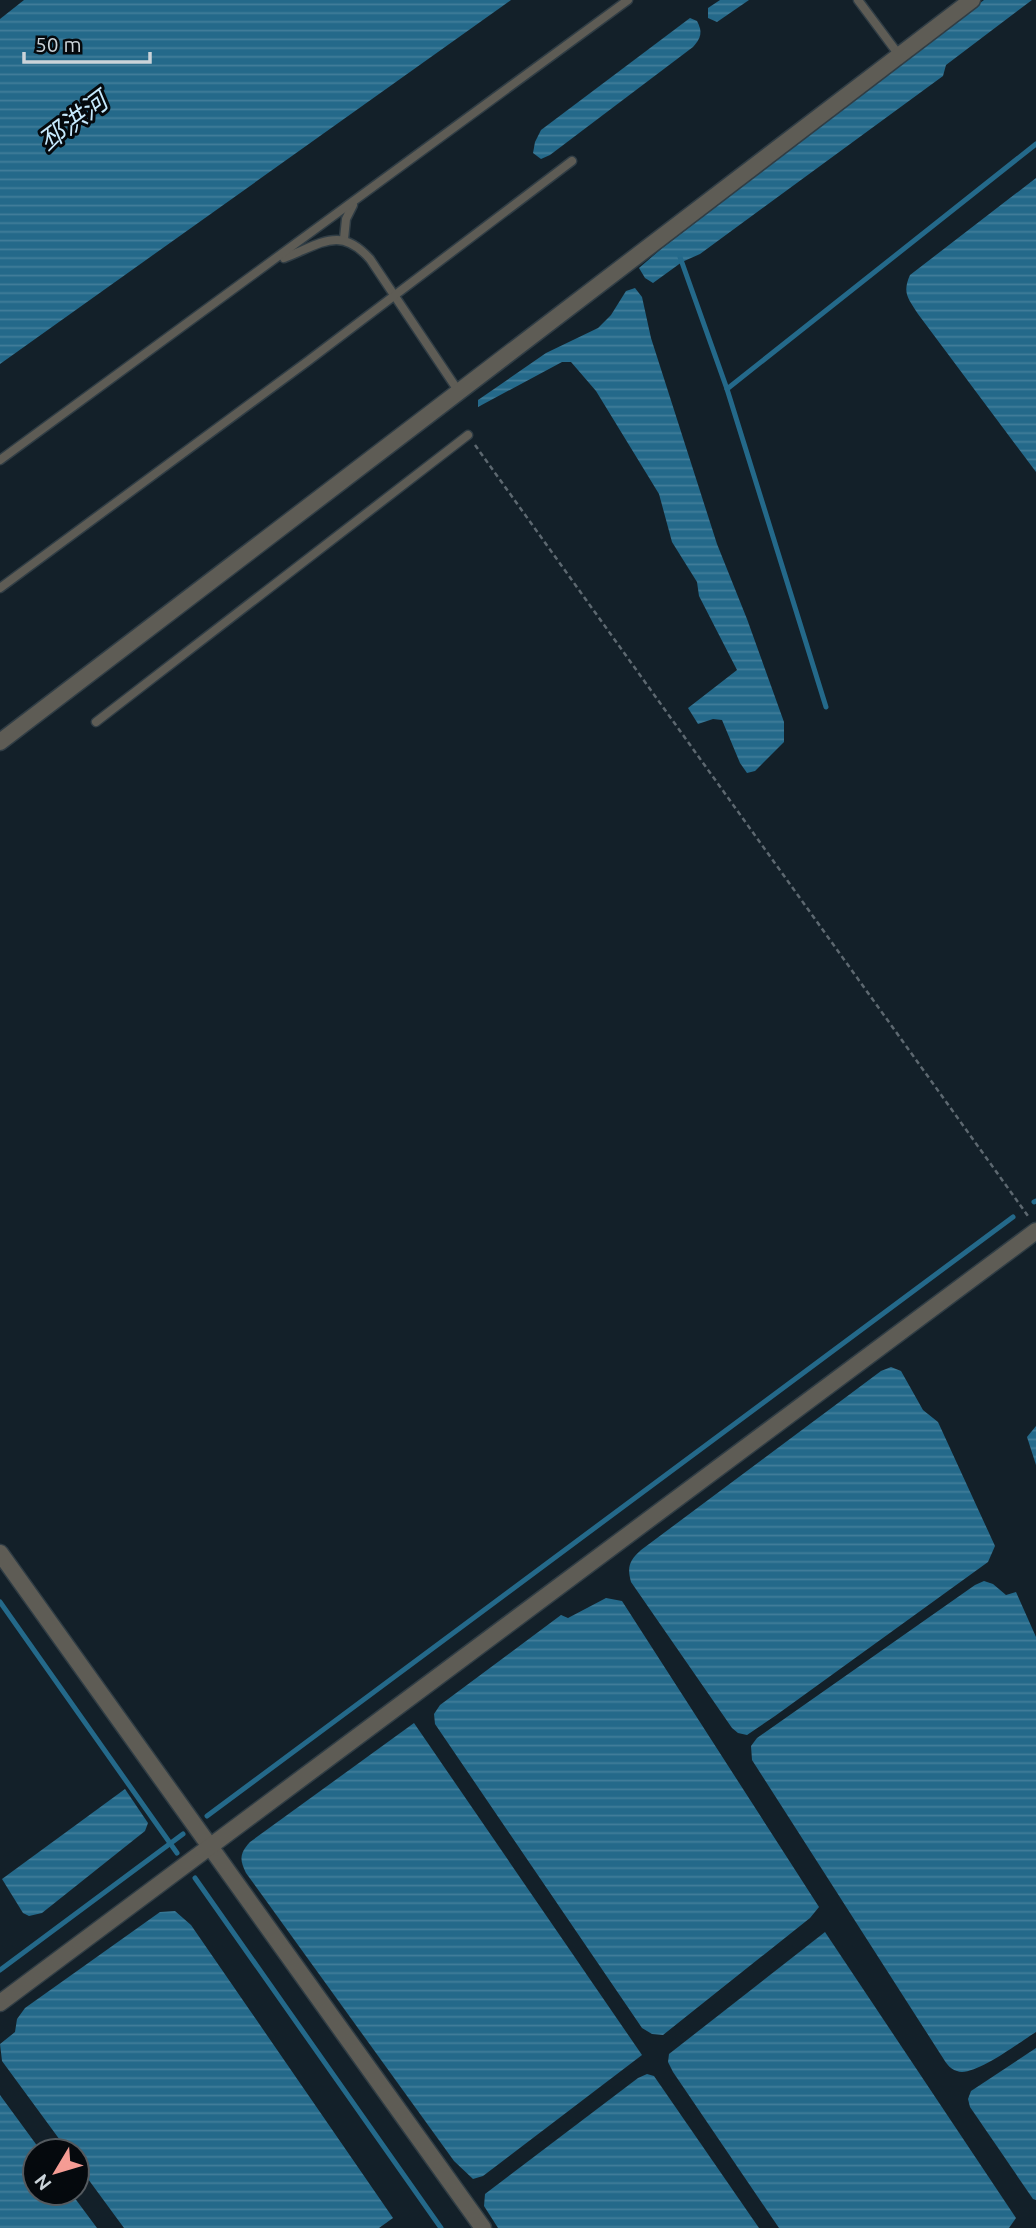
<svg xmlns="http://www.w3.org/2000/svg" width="1036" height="2228" viewBox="0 0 1036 2228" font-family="Ubuntu,'Noto Sans SC',sans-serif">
  <defs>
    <pattern id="water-rules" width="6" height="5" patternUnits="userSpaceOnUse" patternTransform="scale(1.75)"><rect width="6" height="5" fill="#24698a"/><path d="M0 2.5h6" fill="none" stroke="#427e9a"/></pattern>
  </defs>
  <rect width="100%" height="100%" fill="#132029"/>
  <g fill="url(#water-rules)">
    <polygon points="24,0 511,0 0,364 0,19"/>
    <polygon points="720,0 749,0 717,22 708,18 708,8"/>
    <polygon points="984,0 1032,0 946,65 943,76 700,254 682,262 653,283 645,278 639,268 661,249"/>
    <path d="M690 18 697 21C703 32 701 38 693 47L550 155 541 159 533 153 535 142 541 130Z"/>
    <path d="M1036 178V472L918 314C908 298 902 293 910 275Z"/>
    <polygon points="635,288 642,297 651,338 717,544 747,619 784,722 784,742 755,771 747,773 740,763 722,720 713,719 698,724 688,708 737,670 699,596 697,582 672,542 659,494 596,391 571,362 562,362 478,407 478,400 546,353 598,328 611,315 626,291"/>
    <path d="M891 1367 901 1371 923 1410 938 1422 995 1546 988 1562 775 1716 747 1735 738 1733 732 1728 631 1582C627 1567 629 1561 641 1550L881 1371Z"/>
    <polygon points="1036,1426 1036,1465 1027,1437"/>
    <path d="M984 1581 993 1584 1006 1595 1016 1592 1036 1637V2032C1020 2042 973 2078 957 2071 949 2069 945 2061 941 2055L752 1760 751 1746 757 1738 975 1585Z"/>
    <polygon points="606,1598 622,1601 819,1907 810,1918 663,2035 652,2034 642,2028 435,1724 434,1714 440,1705 561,1615 568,1618"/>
    <path d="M414 1723 642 2055 483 2176 473 2179 454 2161 246 1873C239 1859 240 1853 250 1842Z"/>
    <polygon points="125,1789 148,1823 145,1831 42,1913 29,1916 23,1913 2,1879"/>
    <polygon points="175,1911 191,1925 382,2202 393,2218 379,2228 124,2228 77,2164 77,2151 68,2151 2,2061 0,2044 15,2032 17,2019 25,2008 160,1912"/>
    <polygon points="825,1932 1016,2218 1009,2228 779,2228 673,2072 668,2062 669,2054"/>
    <polygon points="1036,2048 1036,2200 1033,2199 970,2107 968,2099 971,2091"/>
    <polygon points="647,2074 654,2076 759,2228 498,2228 484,2206 485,2194 638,2078"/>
    <polygon points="0,2095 41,2151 35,2151 35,2193 71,2193 97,2228 0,2228"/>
  </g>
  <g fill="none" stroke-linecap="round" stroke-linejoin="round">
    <g stroke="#24698a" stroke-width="5">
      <polyline points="680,257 727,389 826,707"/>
      <polyline points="727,389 1036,144"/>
      <polyline points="1034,1202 1036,1201"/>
      <polyline points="0,1602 177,1853"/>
      <polyline points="207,1816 1013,1217"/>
      <polyline points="195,1878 441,2228"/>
      <polyline points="0,1970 183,1834"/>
    </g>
    <defs>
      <g id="service">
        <polyline points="858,0 899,55"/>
        <polyline points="344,239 346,219 353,205"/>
        <path d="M284 258C321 244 340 225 370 259L459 392"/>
        <polyline points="0,460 628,0"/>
        <polyline points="0,588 308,361 572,161"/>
        <polyline points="96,722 468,435"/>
      </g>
      <g id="minor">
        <polyline points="0,742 972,0"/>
        <polyline points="0,1553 483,2228"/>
        <polyline points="0,2003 1036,1231"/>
      </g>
    </defs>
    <use href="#service" stroke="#303d45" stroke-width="11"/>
    <use href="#minor" stroke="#303d45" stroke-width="19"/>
    <polyline stroke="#5d6870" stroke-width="2.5" stroke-dasharray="5 3.5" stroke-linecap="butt" points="475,445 1028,1216"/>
    <use href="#service" stroke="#5e5c55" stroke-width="8"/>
    <use href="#minor" stroke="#5e5c55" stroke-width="16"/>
  </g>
  <g text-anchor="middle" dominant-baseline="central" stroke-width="6" stroke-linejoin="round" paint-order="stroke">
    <g font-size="26" font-style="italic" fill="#c6e9fd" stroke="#05090d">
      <text transform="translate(73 121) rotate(-37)">邳洪河</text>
    </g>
  </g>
  <g transform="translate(56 2172) rotate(232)"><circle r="33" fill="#05090d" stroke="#545a5f" stroke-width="2"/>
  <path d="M0-5L12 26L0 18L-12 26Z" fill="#f59c94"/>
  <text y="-10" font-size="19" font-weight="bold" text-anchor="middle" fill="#cbd3d9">N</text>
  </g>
  <path d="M24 52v10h126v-10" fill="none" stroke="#cbd3d9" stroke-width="3.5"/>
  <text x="35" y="52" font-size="21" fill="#cbd3d9" stroke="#05090d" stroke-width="5" paint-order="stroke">50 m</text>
</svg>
